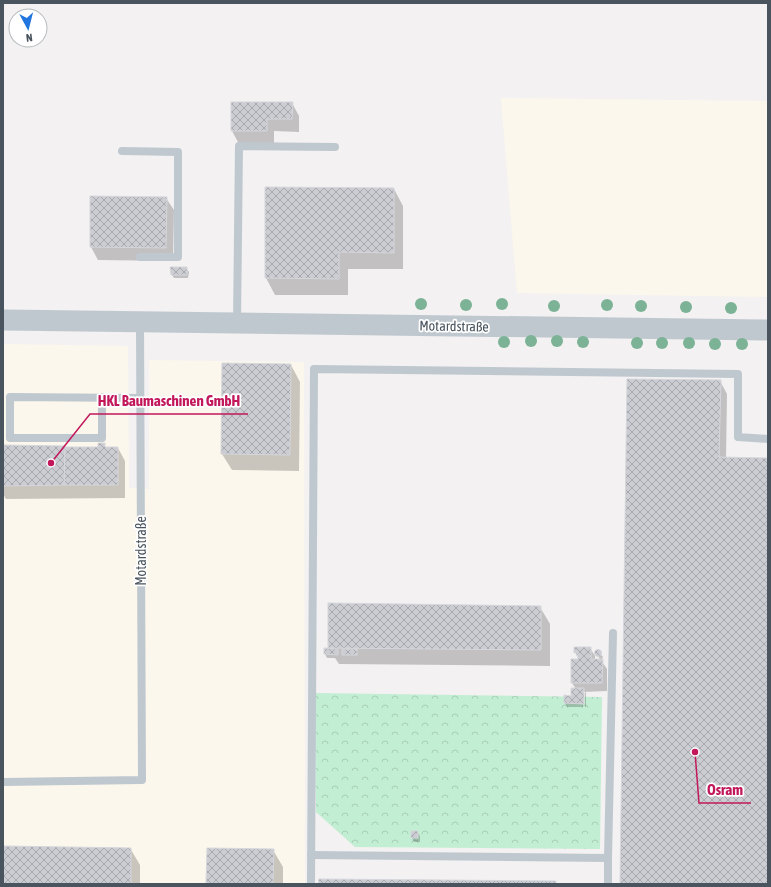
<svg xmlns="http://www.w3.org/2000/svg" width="771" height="887" viewBox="0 0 771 887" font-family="'Asap Condensed',sans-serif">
  <defs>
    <pattern id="forest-crowns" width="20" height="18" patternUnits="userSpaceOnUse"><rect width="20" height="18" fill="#c2eed3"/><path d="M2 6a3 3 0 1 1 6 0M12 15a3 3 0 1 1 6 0" fill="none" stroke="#a8ceb8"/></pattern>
    <pattern id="building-cross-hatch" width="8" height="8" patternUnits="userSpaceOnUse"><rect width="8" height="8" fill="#cbcdd3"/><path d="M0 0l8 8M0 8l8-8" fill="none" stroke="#a7a9ae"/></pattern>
  </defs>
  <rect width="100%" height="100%" fill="#f3f1f1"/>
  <g fill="#fcf7ec">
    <polygon points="501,98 768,101 768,297 517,293"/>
    <polygon points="3,344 128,346 129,488 149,489 149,360 304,362 305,884 3,884"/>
  </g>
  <polygon fill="url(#forest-crowns)" points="315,693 602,697 600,849 355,847 316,812"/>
  <g fill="#0003">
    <polygon points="292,103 299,116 299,132 274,131 274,144 239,144 232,131"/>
    <polygon points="394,189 403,206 403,269 348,269 348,295 275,295 266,278"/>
    <polygon points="166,198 174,210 173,261 98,260 91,247"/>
    <polygon points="186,268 189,272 188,278 174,278 172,275"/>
    <polygon points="291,365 300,382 299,471 232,470 222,454"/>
    <polygon points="720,381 727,394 726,458 768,459 768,884 621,884"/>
    <polygon points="104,444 106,448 118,448 125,461 125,498 6,499 3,494 3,446 99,448"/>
    <polygon points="540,607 550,624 550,666 339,664 335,658 327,658 325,654 330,649 329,647"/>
    <polygon points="590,648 595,656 595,654 595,660 601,660 595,653 598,651 603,657 601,660 607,669 607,691 583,692 583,707 567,707 565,703 565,696 572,697 576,689 572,683 579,660 575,652"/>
    <polygon points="585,692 586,693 586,707 585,707"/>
    <polygon points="417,832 420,836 420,842 414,842 412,838"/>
    <polygon points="3,847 130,848 140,865 140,884 3,884"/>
    <polygon points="273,850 283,867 283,884 207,884"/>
  </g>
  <g fill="url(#building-cross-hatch)" stroke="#d5d7dc">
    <polygon points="231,102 293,102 292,119 267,119 267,131 231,131"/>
    <polygon points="265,187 394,188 394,253 339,252 339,279 265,278"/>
    <polygon points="90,196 167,197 166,248 90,247"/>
    <polygon points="170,267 187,267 187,275 171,275"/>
    <polygon points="222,363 291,364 290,455 221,454"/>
    <polygon points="627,379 721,380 719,457 768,458 768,884 620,884"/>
    <polygon points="98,443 105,443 105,447 118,447 118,485 64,485 65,447 98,447"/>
    <polygon points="3,445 65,446 64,485 3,486"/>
    <polygon points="328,603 541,606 541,650 328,648"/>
    <polygon points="574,647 591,647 591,659 603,659 602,683 571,683 571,659 578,659 578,652 574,653"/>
    <polygon points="324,648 338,649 338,655 324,654"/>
    <rect x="342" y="649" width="15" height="6"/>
    <circle cx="598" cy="653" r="3.5"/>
    <polygon points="571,688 584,688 584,704 564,703 564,695 571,696"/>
    <rect x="411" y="831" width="7" height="7"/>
    <polygon points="3,846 131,848 131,884 3,884"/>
    <polygon points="207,848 274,849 273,884 206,884"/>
    <polygon points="319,879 556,881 556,884 318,884"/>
  </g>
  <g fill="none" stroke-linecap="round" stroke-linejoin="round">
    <g stroke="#bfc8cf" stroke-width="8">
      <polyline points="122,151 178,152 178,257 140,257"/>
      <polyline points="237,322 239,146 335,147"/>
      <polyline points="102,397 102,438 10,438 10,397 140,398"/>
      <polyline points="3,782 142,780 140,323"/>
      <polyline points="311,855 608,858 613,633"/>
      <polyline points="311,884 314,369 738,374 738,437 768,439"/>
      <polyline points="608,884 608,858"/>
    </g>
    <polyline stroke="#bfc8cf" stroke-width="21" points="3,320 768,330"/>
  </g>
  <g fill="#7cb296">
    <circle cx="421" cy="304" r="6"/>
    <circle cx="502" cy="304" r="6"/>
    <circle cx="466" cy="305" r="6"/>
    <circle cx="607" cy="305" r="6"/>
    <circle cx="554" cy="306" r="6"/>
    <circle cx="641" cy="306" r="6"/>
    <circle cx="686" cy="307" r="6"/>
    <circle cx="731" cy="308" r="6"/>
    <circle cx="531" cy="341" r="6"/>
    <circle cx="557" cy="341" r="6"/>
    <circle cx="504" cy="342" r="6"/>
    <circle cx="583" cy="342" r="6"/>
    <circle cx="637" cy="343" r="6"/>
    <circle cx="662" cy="343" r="6"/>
    <circle cx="689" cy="343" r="6"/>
    <circle cx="715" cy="344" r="6"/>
    <circle cx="742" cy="344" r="6"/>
  </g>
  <g text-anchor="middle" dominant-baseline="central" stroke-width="3.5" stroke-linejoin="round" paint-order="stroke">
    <g font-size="14" fill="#49545e" stroke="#fff">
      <text transform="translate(454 326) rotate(1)">Motardstraße</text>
      <text transform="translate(141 551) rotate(-90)">Motardstraße</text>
    </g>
  </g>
  <path fill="none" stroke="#c2185b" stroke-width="1.5" d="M51 463L90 414H248M695 752L699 803H751"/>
  <g fill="#c2185b" stroke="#fff" stroke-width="1.5">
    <circle cx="51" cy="463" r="4"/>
    <circle cx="695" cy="752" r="4"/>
  </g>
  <g font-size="15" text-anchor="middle" font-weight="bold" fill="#c2185b" stroke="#fff" stroke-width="3.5" stroke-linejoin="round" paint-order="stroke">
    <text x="169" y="406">HKL Baumaschinen GmbH</text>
    <text x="725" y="795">Osram</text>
  </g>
  <rect width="771" height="887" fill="none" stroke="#49545e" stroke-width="8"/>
  <g transform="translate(28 28) rotate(173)"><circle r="19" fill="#ffffff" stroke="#b6bbbf"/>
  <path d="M0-3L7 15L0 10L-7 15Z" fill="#2075de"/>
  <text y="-6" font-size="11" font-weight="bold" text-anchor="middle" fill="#49545e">N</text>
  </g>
</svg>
